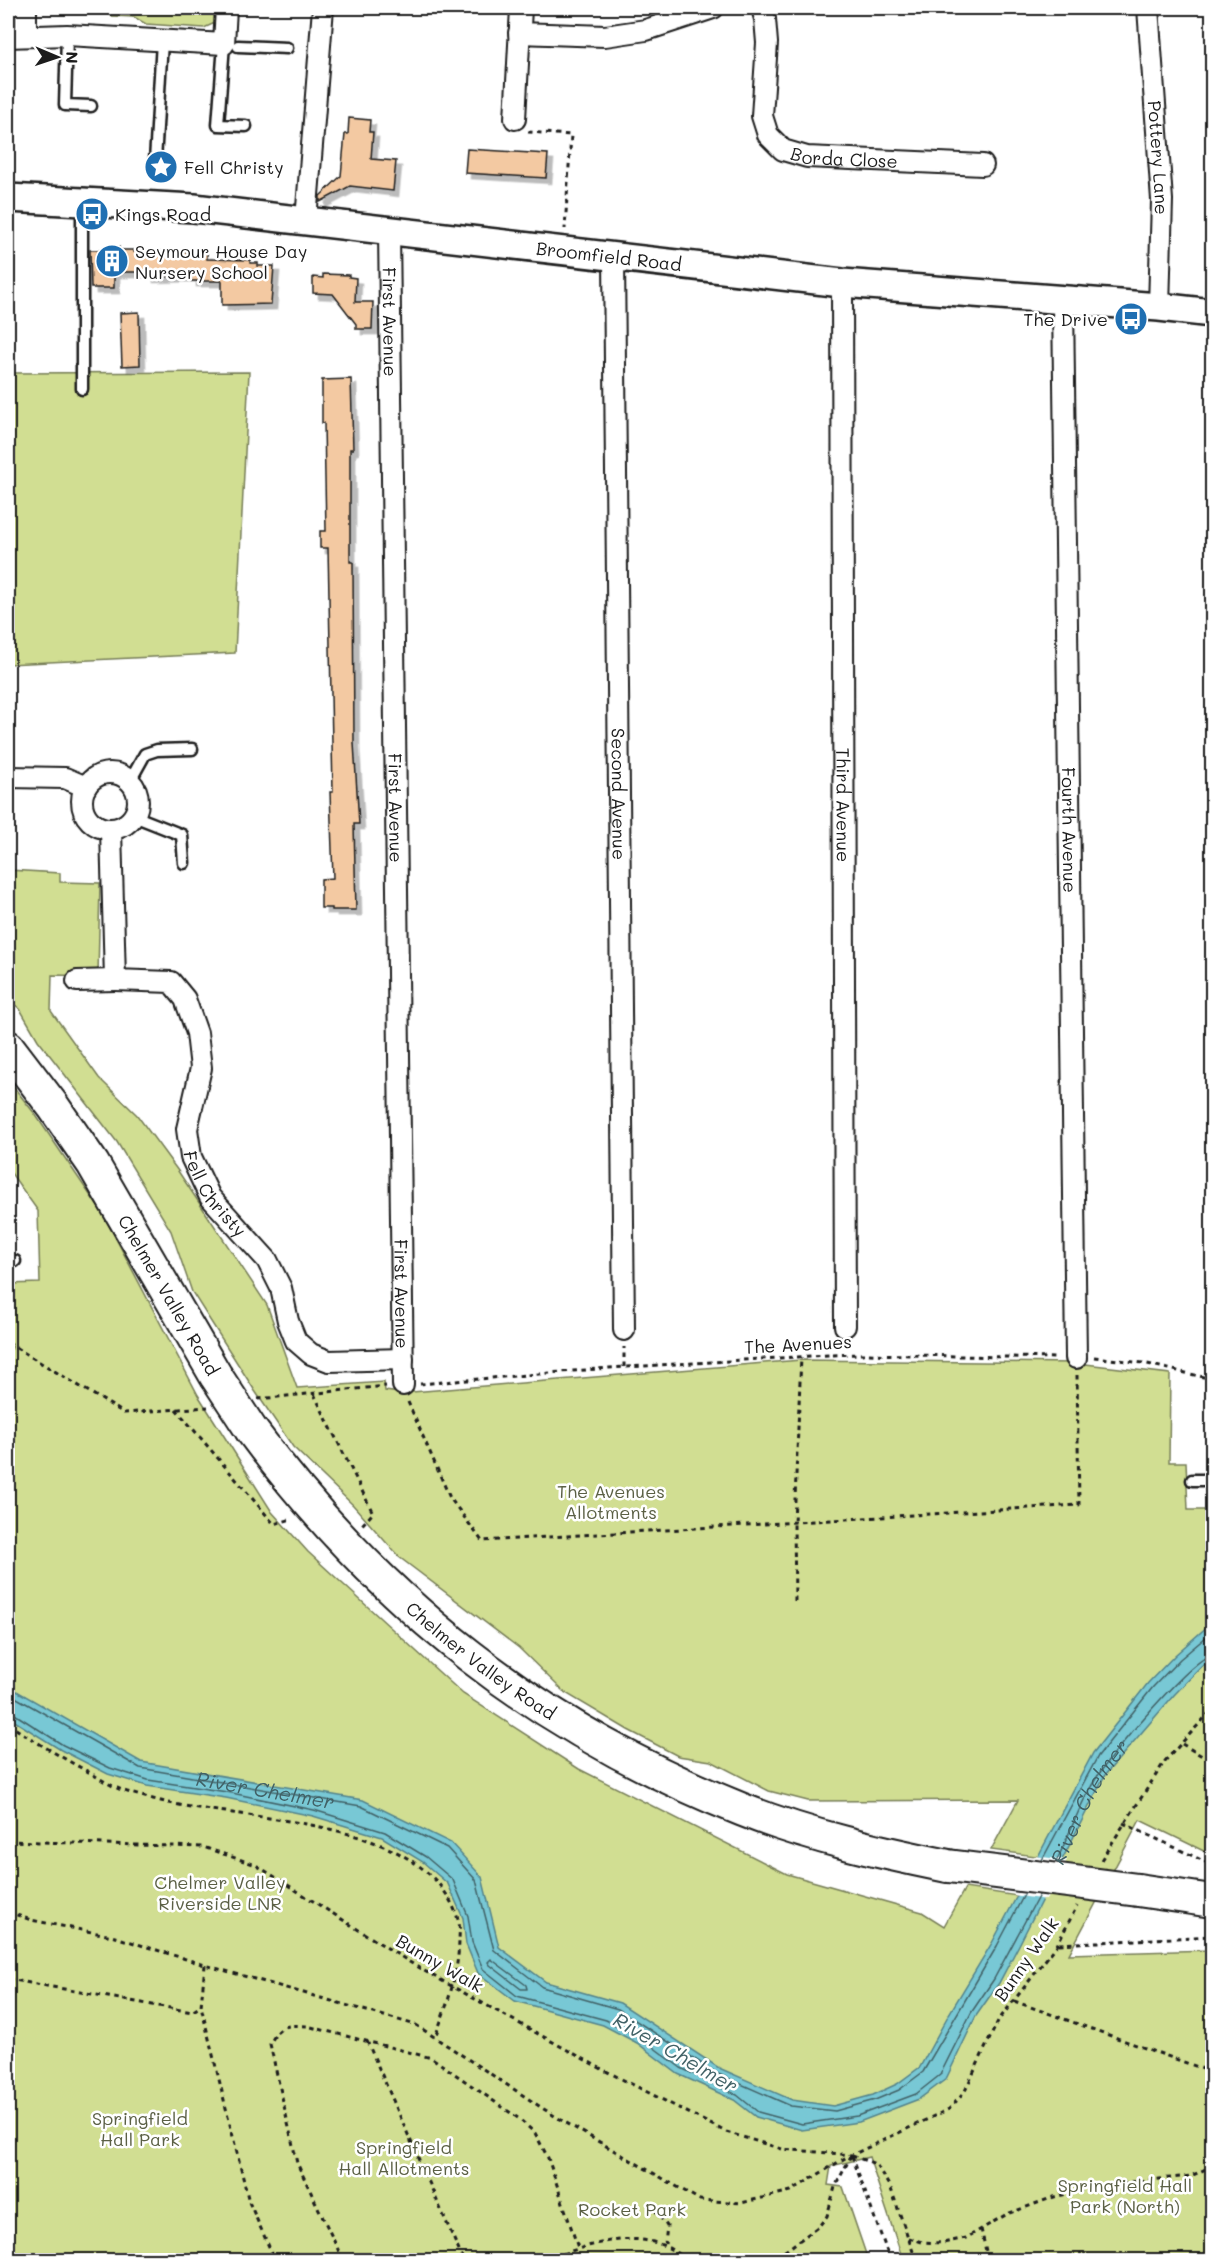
<svg xmlns="http://www.w3.org/2000/svg" width="1220" height="2268" viewBox="0 0 1220 2268" font-family="Mali,sans-serif">
  <defs>
    <filter id="shadow"><feDropShadow dx="5.5" dy="5.5" stdDeviation="0" flood-color="#0004"/></filter>
  </defs>
  <rect width="100%" height="100%" fill="#fff"/>
  <filter id="ink" filterUnits="userSpaceOnUse"><feTurbulence type="fractalNoise" baseFrequency=".0167" numOctaves="2"/><feDisplacementMap in="SourceGraphic" scale="12" xChannelSelector="R" yChannelSelector="G"/><feConvolveMatrix kernelMatrix="1 2 1 2 8 2 1 2 1" color-interpolation-filters="sRGB"/></filter>
  <g filter="url(#ink)">
    <g fill="#d1de92" stroke="#767d57" stroke-width="1.5">
      <polygon points="101,8 217,8 215,23 204,28 146,24 134,17 112,16"/>
      <polygon points="249,372 235,653 8,664 8,373"/>
      <polygon points="8,864 8,870 60,873 60,882 100,883 98,976 52,975 51,1011 99,1078 137,1115 178,1171 267,1305 297,1388 384,1382 385,1391 400,1393 801,1360 1077,1363 1170,1374 1169,1462 1186,1462 1188,1510 1212,1510 1212,1855 1140,1820 1069,1954 1212,1950 1212,2260 903,2260 869,2157 831,2166 828,2185 843,2187 868,2260 8,2260 8,1284 40,1283 38,1211 8,1169 8,1080 35,1114 103,1214 198,1395 272,1512 308,1552 463,1694 579,1769 787,1874 922,1912 944,1926 965,1888 1017,1896 1036,1856 991,1850 1018,1800 808,1801 769,1791 711,1761 678,1756 628,1730 564,1692 519,1648 399,1557 353,1505 293,1447 255,1391 192,1292 171,1231 117,1142 38,1040 20,1009 8,999"/>
    </g>
    <polygon fill="#78c8d5" stroke="#53838b" stroke-width="1.5" points="1212,1625 1212,1660 1202,1666 1174,1695 1105,1775 1020,1943 999,1983 976,2016 946,2079 919,2099 859,2122 802,2130 756,2117 734,2100 678,2074 637,2043 603,2025 515,2001 478,1973 466,1944 463,1918 448,1884 423,1862 382,1837 313,1816 226,1798 147,1786 108,1774 61,1750 8,1717 8,1686 141,1762 363,1800 451,1843 482,1877 499,1947 546,1982 620,2003 719,2068 792,2100 833,2106 873,2095 897,2084 920,2067 949,2014 992,1943 1093,1753 1148,1683 1175,1655 1208,1626"/>
    <polygon fill="#fff" points="1034,1856 1067,1860 1046,1900 1013,1895"/>
    <g fill="none" stroke-linecap="round" stroke-linejoin="round">
      <g stroke="#416166" stroke-width="1.5">
        <path id="s1" d="M8 1693 140 1768 361 1806 447 1848 476 1880 494 1950 542 1987 618 2009 716 2073 791 2106 835 2111 875 2100 899 2090 923 2072 997 1946 1025 1893"/>
        <polyline points="8,1712 13,1713 63,1745 110,1768 148,1780 227,1792 314,1810 385,1832 426,1857 453,1880 468,1916 472,1942 483,1969 517,1996 606,2020 641,2038 681,2068 737,2095 758,2112 802,2124 857,2116 916,2094 940,2075 971,2013 994,1979 1039,1895"/>
        <polyline points="1042,1860 1098,1756 1153,1687 1180,1659 1212,1632"/>
        <path id="s2" d="M1056 1862C1071 1832 1081 1799 1101 1771 1115 1750 1192 1658 1212 1655"/>
        <polygon points="491,1959 526,1985 527,1989 521,1989 490,1965 488,1962"/>
      </g>
    </g>
    <g fill="#f3c9a2" stroke="#1c1c1c" stroke-width="1.5" filter="url(#shadow)">
      <polygon points="349,118 370,120 369,132 373,132 371,159 396,161 393,191 350,186 320,202 320,196 341,176 345,134 348,134"/>
      <polygon points="467,149 548,154 546,178 465,173"/>
      <polygon points="105,247 119,247 119,250 134,250 134,252 187,251 187,253 207,253 207,259 250,260 250,263 258,263 258,266 274,266 271,304 222,305 222,281 191,281 191,276 148,277 148,272 114,272 114,288 91,288 90,250 102,250"/>
      <polygon points="323,274 349,275 349,277 356,278 355,302 373,302 372,329 356,329 356,324 333,294 313,293 313,277 323,278"/>
      <polygon points="139,312 140,365 122,366 120,313"/>
      <polygon points="351,379 353,449 350,449 350,562 353,562 354,743 359,824 354,824 356,910 332,910 332,908 321,908 321,879 333,878 330,792 333,792 328,548 320,548 320,531 326,531 324,423 322,423 322,380"/>
    </g>
    <g fill="none" stroke-linecap="round" stroke-linejoin="round">
      <defs>
        <g id="service">
          <polyline points="67,35 65,105 91,106"/>
          <polyline points="224,44 218,125 246,126"/>
          <polyline points="238,46 287,48"/>
          <polyline points="155,161 162,41"/>
          <polyline points="82,389 82,201"/>
          <polyline points="130,781 145,754 157,750 192,749"/>
          <polyline points="134,816 182,835 184,863"/>
          <polyline points="8,1262 15,1261"/>
          <polyline points="1192,1480 1212,1480"/>
        </g>
        <g id="minor">
          <polyline points="26,8 26,36"/>
          <path id="s3" d="M762 8 765 19 767 43 762 116 768 135 783 150 807 157 983 165"/>
          <path id="s4" d="M1148 8 1162 200 1159 307"/>
          <polyline points="519,33 605,36 646,30 713,8"/>
          <polyline points="8,37 67,35 224,44 226,8"/>
          <polyline points="515,119 521,8"/>
          <polyline points="306,220 323,8"/>
          <path id="s5" d="M389 230 403 1385"/>
          <path id="s6" d="M614 257 624 1330"/>
          <path id="s7" d="M842 283 845 1326"/>
          <path id="s8" d="M1063 300 1076 1358"/>
          <circle cx="110" cy="801" r="28"/>
          <polyline points="8,777 65,778 86,787"/>
          <path id="s9" d="M111 829 115 980 171 982 185 999 197 1033 201 1068 187 1129 191 1157 210 1197 267 1260 281 1288 288 1321 296 1341 311 1354 329 1361 403 1359"/>
          <polyline points="77,981 115,980"/>
        </g>
        <g id="secondary">
          <path id="s10" d="M8 198 194 208 842 283 1159 307 1212 313"/>
        </g>
        <g id="primary">
          <path id="s11" d="M8 1047 53 1106 93 1164 216 1376"/>
          <path id="s12" d="M252 1431C382 1606 539 1729 743 1810 808 1836 879 1852 948 1866"/>
          <polyline points="1138,1890 1212,1901"/>
        </g>
      </defs>
      <use href="#service" stroke="#1c1c1c" stroke-width="15"/>
      <use href="#minor" stroke="#1c1c1c" stroke-width="24"/>
      <use href="#secondary" stroke="#1c1c1c" stroke-width="32"/>
      <use href="#primary" stroke="#1c1c1c" stroke-width="36"/>
      <g stroke="#1c1c1c" stroke-width="3" stroke-dasharray="4.5 4.5" stroke-linecap="butt">
        <polyline points="528,132 571,135 565,229"/>
        <polyline points="8,1343 124,1413 208,1407"/>
        <polyline points="1094,1357 1143,1363 1212,1379"/>
        <polyline points="8,1358 11,1346"/>
        <polyline points="624,1367 624,1347"/>
        <polyline points="420,1384 609,1368 829,1355 863,1354 1057,1358"/>
        <polyline points="314,1394 373,1513 362,1525"/>
        <polyline points="258,1399 386,1386"/>
        <polyline points="408,1402 450,1498 482,1541 1079,1505 1077,1375"/>
        <polyline points="176,1409 274,1524 292,1519"/>
        <polyline points="795,1601 794,1523 801,1357"/>
        <path d="M8 1724C33 1740 59 1756 85 1770 96 1776 106 1783 117 1788 131 1794 149 1798 165 1802 250 1822 431 1816 459 1923 460 1929 459 1935 459 1941 458 1976 447 2005 435 2037"/>
        <polyline points="1182,1744 1212,1762"/>
        <polyline points="1123,1823 1212,1865"/>
        <polyline points="8,1841 203,1847 256,1865 419,1968 600,2068 726,2132 782,2149 852,2155 949,2109 964,2093 998,2021 1057,1945 1077,1906"/>
        <polyline points="1101,1860 1165,1761 1212,1710"/>
        <polyline points="8,1912 31,1920 112,1936 205,1965 416,2025 556,2117 700,2200 741,2203 791,2191 850,2155"/>
        <polyline points="1059,1944 1212,1936"/>
        <polyline points="205,1965 201,2006 249,2202 275,2260"/>
        <polyline points="8,1979 192,2012 201,2006"/>
        <polyline points="1014,2001 1206,2070 1212,2078"/>
        <polyline points="367,2041 463,2260"/>
        <polyline points="852,2156 876,2164 891,2189 916,2260"/>
        <polyline points="852,2156 890,2260"/>
        <polyline points="649,2202 667,2226 665,2244"/>
        <polyline points="981,2229 988,2260"/>
        <polyline points="909,2238 922,2242 943,2243 966,2238 1007,2214 1054,2197 1108,2184 1191,2176 1212,2166"/>
        <path d="M343 2260 297 2163 270 2044C280 2024 287 2025 307 2026L432 2058 518 2118 535 2133 548 2158 578 2248"/>
        <path d="M546 2260C590 2244 647 2223 685 2260"/>
        <polyline points="781,2260 785,2251 819,2226 827,2216 835,2187 851,2156"/>
      </g>
      <use href="#service" stroke="#fff" stroke-width="10"/>
      <use href="#minor" stroke="#fff" stroke-width="20"/>
      <use href="#secondary" stroke="#fff" stroke-width="27"/>
      <use href="#primary" stroke="#fff" stroke-width="32"/>
      <defs>
        <g id="primary-bridge">
          <polyline points="216,1376 252,1431"/>
          <polyline points="948,1866 1138,1890"/>
        </g>
      </defs>
      <use href="#primary-bridge" stroke="#1c1c1c" stroke-width="36" stroke-linecap="butt"/>
      <use href="#primary-bridge" stroke="#fff" stroke-width="32"/>
    </g>
  </g>
  <defs>
    <symbol id="sight-disc" viewBox="-11 -11 22 22"><circle r="9.5" fill="#1f6fb2" stroke="#fff"/><path d="M0-6L1.8-2.2L6-1.7L2.9 1.2L3.7 5.4L0 3.3L-3.7 5.4L-2.9 1.2L-6-1.7L-1.8-2.2Z" fill="#fff"/></symbol>
    <symbol id="bus-disc" viewBox="-11 -11 22 22"><circle r="9.5" fill="#1f6fb2" stroke="#fff"/><path d="M-5-6H5V4H4V6H2V4H-2V6H-4V4H-5ZM-3.5-4V0h7V-4ZM-3.5 1.2v1.5H-2V1.2ZM2 1.2v1.5H3.5V1.2Z" fill="#fff"/></symbol>
    <symbol id="building-disc" viewBox="-11 -11 22 22"><circle r="9.5" fill="#1f6fb2" stroke="#fff"/><path d="M-4-6H4V6H1V3H-1V6H-4ZM-2.5-4.3h1.7v1.8h-1.7ZM.8-4.3h1.7v1.8H.8ZM-2.5-1h1.7V.8h-1.7ZM.8-1h1.7V.8H.8Z" fill="#fff"/></symbol>
  </defs>
  <g fill-rule="evenodd">
    <use href="#sight-disc" x="142" y="148" width="38" height="38"/>
    <use href="#bus-disc" x="73" y="195" width="38" height="38"/>
    <use href="#building-disc" x="93" y="242" width="38" height="38"/>
    <use href="#bus-disc" x="1112" y="300" width="38" height="38"/>
  </g>
  <g text-anchor="middle" dominant-baseline="central" stroke-width="5" stroke-linejoin="round" paint-order="stroke">
    <g font-size="18" fill="#1c1c1c" stroke="#fff">
      <text stroke="none"><textPath href="#s3" startOffset="212">Borda Close</textPath></text>
      <text stroke="none"><textPath href="#s4" startOffset="150">Pottery Lane</textPath></text>
      <text stroke="none"><textPath href="#s10" startOffset="604">Broomfield Road</textPath></text>
      <text stroke="none"><textPath href="#s5" startOffset="92">First Avenue</textPath></text>
      <text stroke="none"><textPath href="#s6" startOffset="537">Second Avenue</textPath></text>
      <text stroke="none"><textPath href="#s7" startOffset="522">Third Avenue</textPath></text>
      <text stroke="none"><textPath href="#s5" startOffset="578">First Avenue</textPath></text>
      <text stroke="none"><textPath href="#s8" startOffset="530">Fourth Avenue</textPath></text>
      <text stroke="none"><textPath href="#s9" startOffset="435">Fell Christy</textPath></text>
      <text stroke="none"><textPath href="#s5" startOffset="1064">First Avenue</textPath></text>
      <text stroke="none"><textPath href="#s11" startOffset="296">Chelmer Valley Road</textPath></text>
      <text transform="translate(798 1344) rotate(-3)">The Avenues</text>
      <text stroke="none"><textPath href="#s12" startOffset="326">Chelmer Valley Road</textPath></text>
      <text transform="translate(1026 1959) rotate(-55)">Bunny Walk</text>
      <text transform="translate(440 1963) rotate(30)">Bunny Walk</text>
    </g>
    <g font-size="18" fill="#1c1c1c" stroke="#fff" text-anchor="start">
      <text x="184" y="167">Fell Christy</text>
      <text x="115" y="214">Kings Road</text>
      <text x="135" y="251">Seymour House Day<tspan x="135" dy="21">Nursery School</tspan></text>
      <text x="1108" y="319" text-anchor="end">The Drive</text>
    </g>
    <g font-size="18" fill="#5b6045" stroke="#fff">
      <text x="611" y="1491">The Avenues<tspan x="611" dy="21">Allotments</tspan></text>
      <text x="220" y="1882">Chelmer Valley<tspan x="220" dy="21">Riverside LNR</tspan></text>
      <text x="140" y="2118">Springfield<tspan x="140" dy="21">Hall Park</tspan></text>
      <text x="404" y="2147">Springfield<tspan x="404" dy="21">Hall Allotments</tspan></text>
      <text x="1125" y="2185">Springfield Hall<tspan x="1125" dy="21">Park (North)</tspan></text>
      <text x="632" y="2209">Rocket Park</text>
    </g>
    <g font-size="20" font-style="italic" fill="#416166" stroke="#fff">
      <text stroke="none"><textPath href="#s1" startOffset="279">River Chelmer</textPath></text>
      <text stroke="none"><textPath href="#s2" startOffset="69">River Chelmer</textPath></text>
      <text transform="translate(676 2052) rotate(30)">River Chelmer</text>
    </g>
  </g>
  <rect width="1220" height="2268" fill="none" stroke="#fff" stroke-width="30"/>
  <rect x="15" y="15" width="1190" height="2238" fill="none" stroke="#1c1c1c" stroke-width="2" filter="url(#ink)"/>
  <g transform="translate(57 57) rotate(92)" stroke="#ffffff" stroke-width="4.5" paint-order="stroke">
  <path d="M0-4.5L10 22L0 15L-10 22Z" fill="#1c1c1c"/>
  <text y="-9" font-size="16" font-weight="bold" text-anchor="middle" fill="#1c1c1c">N</text>
  </g>
</svg>
